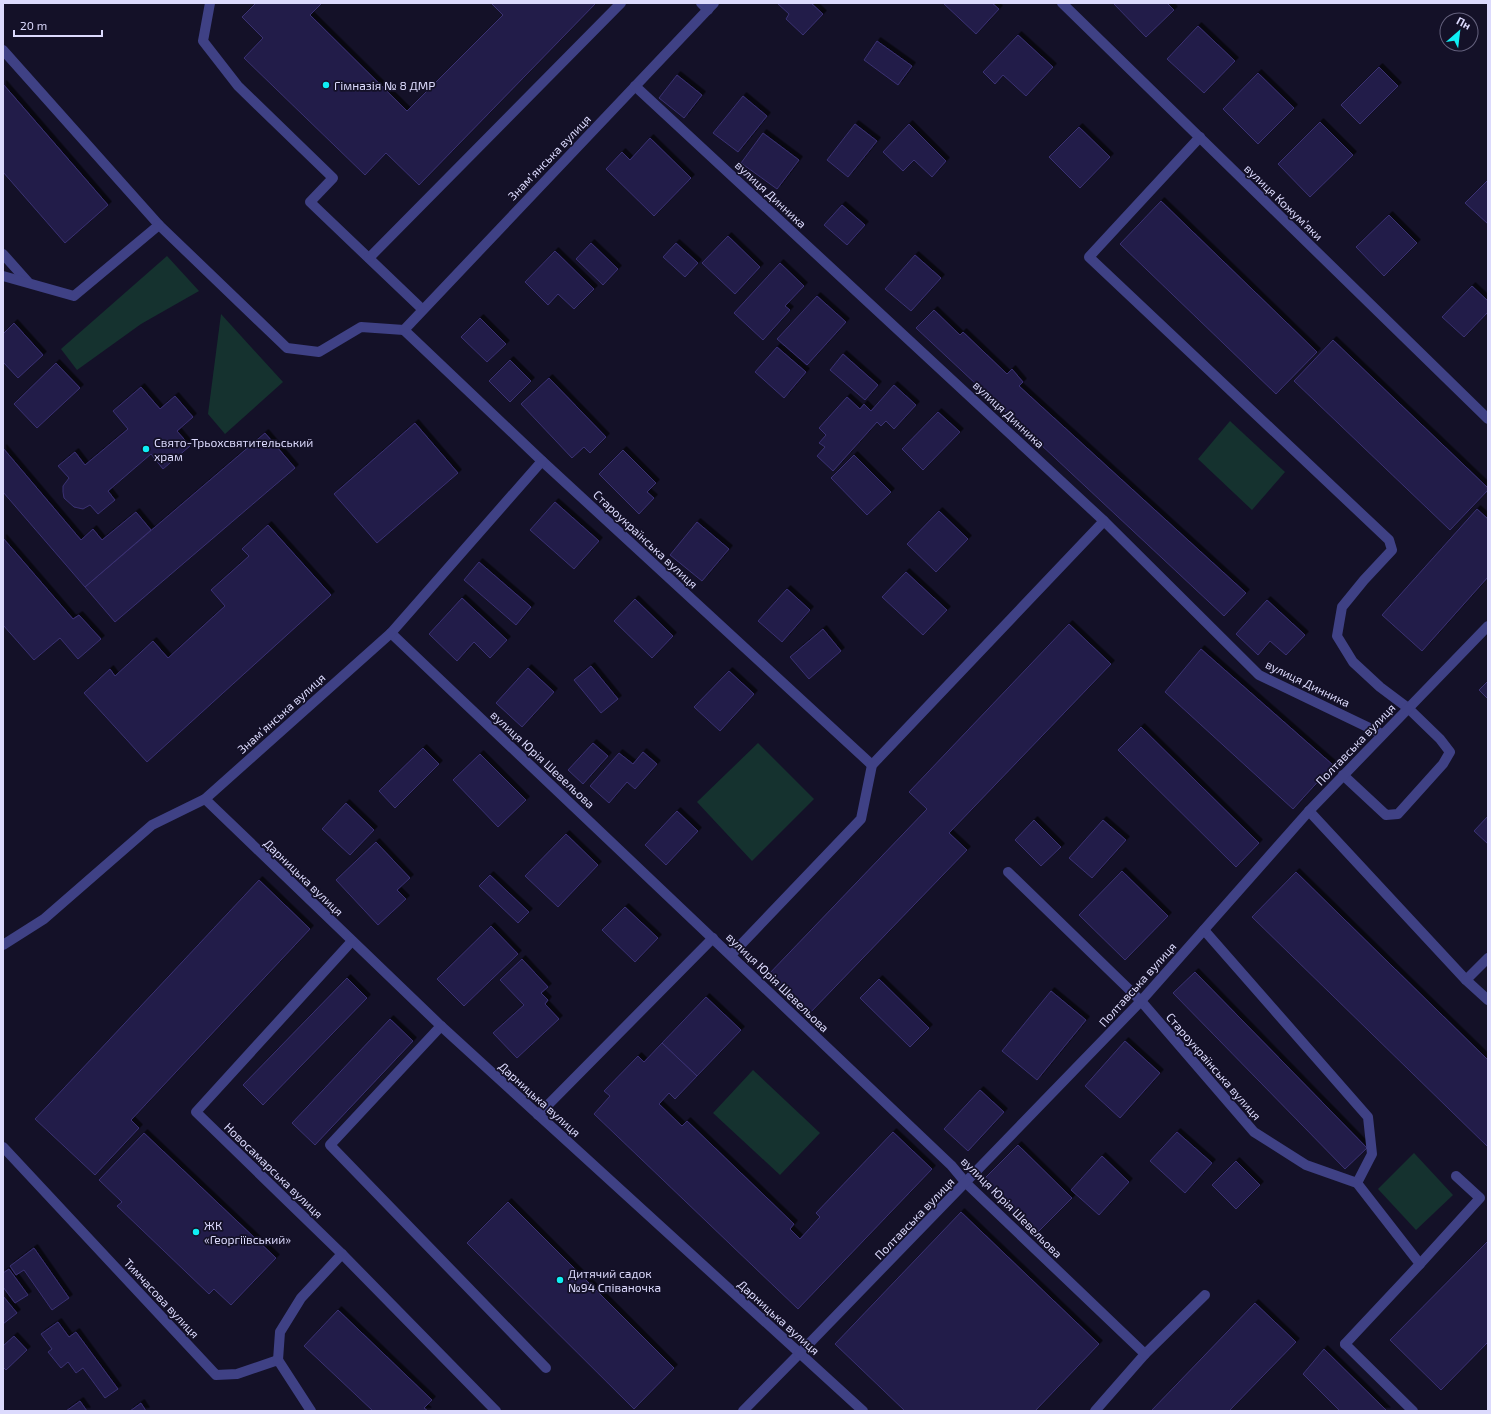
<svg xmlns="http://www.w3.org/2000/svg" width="1491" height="1414" viewBox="0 0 1491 1414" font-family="'Exo 2',sans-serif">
  <defs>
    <filter id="shadow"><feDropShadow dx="3.5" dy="-3.5" stdDeviation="0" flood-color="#0009"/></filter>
  </defs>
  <rect width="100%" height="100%" fill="#141128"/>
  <g fill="#15322f">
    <polygon points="167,256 199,291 141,324 77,370 61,349"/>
    <polygon points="221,314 283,382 225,434 208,414"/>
    <polygon points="1230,421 1285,472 1252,510 1198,459"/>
    <polygon points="758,743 814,799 752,861 697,802"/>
    <polygon points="753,1070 820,1133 780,1175 713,1113"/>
    <polygon points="1414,1153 1453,1195 1416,1230 1378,1189"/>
  </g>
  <g fill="#241e48" stroke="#3a3173" filter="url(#shadow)">
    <polygon points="256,3 322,3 310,15 407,111 503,15 491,3 596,3 419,185 386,153 365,175 244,58 263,38 242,17"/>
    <polygon points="777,3 811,3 823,14 803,35 786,19 789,14"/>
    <polygon points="943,3 992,3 999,9 976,34"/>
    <polygon points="1113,3 1167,3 1174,10 1146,37"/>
    <polygon points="1198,26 1235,61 1204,93 1167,59"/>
    <polygon points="1018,35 1053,67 1026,96 1003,75 995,84 983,72"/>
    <polygon points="877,41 912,66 898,85 864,60"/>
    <polygon points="1379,67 1398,86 1360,124 1341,105"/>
    <polygon points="1258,73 1294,108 1258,144 1223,109"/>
    <polygon points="677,75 702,95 684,118 659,98"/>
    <polygon points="3,84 108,205 65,243 3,172"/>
    <polygon points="743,96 767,116 738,152 713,133"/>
    <polygon points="1320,122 1353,155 1310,197 1278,164"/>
    <polygon points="855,124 877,141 848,177 827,160"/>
    <polygon points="909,124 946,161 932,177 914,160 903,171 883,152"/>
    <polygon points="1079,127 1110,157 1080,188 1049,157"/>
    <polygon points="763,133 799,160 777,189 741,163"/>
    <polygon points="650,138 691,178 654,216 606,169 622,152 630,160"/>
    <polygon points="1488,180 1488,224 1465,203"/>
    <polygon points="1161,201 1317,352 1276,394 1120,244"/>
    <polygon points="842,205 865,225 847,245 824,225"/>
    <polygon points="1389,215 1417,243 1384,276 1356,247"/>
    <polygon points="728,236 760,267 735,294 702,263"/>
    <polygon points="591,243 618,269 603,285 576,259"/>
    <polygon points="676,243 698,263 685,277 663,257"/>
    <polygon points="555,251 594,289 574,309 558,294 548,305 525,282"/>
    <polygon points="915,255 941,278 911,311 885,289"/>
    <polygon points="780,263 804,286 785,306 790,310 763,340 734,313"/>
    <polygon points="1472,286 1488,301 1488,312 1464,337 1442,317"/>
    <polygon points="817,296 846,322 807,365 777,339"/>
    <polygon points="934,310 960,335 963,332 1007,374 1012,369 1023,382 1019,386 1246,593 1224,616 916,328"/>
    <polygon points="480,318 506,344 487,362 461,337"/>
    <polygon points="14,323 43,355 18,378 3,362 3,334"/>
    <polygon points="1333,340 1488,488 1488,490 1450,530 1294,381"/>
    <polygon points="777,347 806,372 784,398 755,372"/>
    <polygon points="843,354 878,385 865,400 830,370"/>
    <polygon points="510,360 531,381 510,402 489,381"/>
    <polygon points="56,363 80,388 37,428 14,404"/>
    <polygon points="549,378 606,437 590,453 584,447 572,458 521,404"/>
    <polygon points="894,385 916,405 894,429 886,421 881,426 877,422 833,471 817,456 825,447 819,443 826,435 819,428 847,397 860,409 864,404 871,411"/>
    <polygon points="141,387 160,409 175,396 193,417 177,431 190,446 163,469 151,454 108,491 115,500 98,514 90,505 83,509 74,507 64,498 63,492 63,486 69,478 58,466 75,452 85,465 128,429 113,411"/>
    <polygon points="938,412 960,432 923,470 902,449"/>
    <polygon points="415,423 458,473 377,543 334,494"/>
    <polygon points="265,433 295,468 115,622 85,587"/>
    <polygon points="3,448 81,540 93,529 102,540 136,512 151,530 85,587 3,492"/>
    <polygon points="623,450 656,483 647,492 654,498 639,514 599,474"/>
    <polygon points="854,455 891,492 867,515 831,478"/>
    <polygon points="555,502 599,541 574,569 530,530"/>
    <polygon points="1477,509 1488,519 1488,577 1422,651 1382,615"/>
    <polygon points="939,511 968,539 936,572 907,544"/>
    <polygon points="697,522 729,549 702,581 670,555"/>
    <polygon points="268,525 331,595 147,762 84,693 110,669 115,676 153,641 168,658 225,606 211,590 249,556 242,549"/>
    <polygon points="3,538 73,619 79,615 101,639 78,659 60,638 34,660 3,625"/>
    <polygon points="479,562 531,607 516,625 464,580"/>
    <polygon points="906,572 947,610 923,635 882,597"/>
    <polygon points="787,589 810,610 782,642 758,621"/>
    <polygon points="462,598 507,640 490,658 474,642 457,661 429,634"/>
    <polygon points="635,599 673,636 652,658 614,621"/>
    <polygon points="1267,600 1305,635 1286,655 1270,641 1258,655 1236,634"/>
    <polygon points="1069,624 1111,664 949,833 967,850 808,1015 767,976 927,809 909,792"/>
    <polygon points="823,629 841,651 809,679 790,657"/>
    <polygon points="1201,649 1333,765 1293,809 1165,692"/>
    <polygon points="591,666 618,699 601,713 574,680"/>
    <polygon points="528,668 554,692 522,727 496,703"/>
    <polygon points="729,671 754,694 720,731 694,707"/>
    <polygon points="1488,681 1488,699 1479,690"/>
    <polygon points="1141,727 1259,843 1236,867 1118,750"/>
    <polygon points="593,743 608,756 583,784 568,770"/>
    <polygon points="423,748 439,764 395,808 379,791"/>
    <polygon points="643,752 657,764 635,789 627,782 609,803 590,786 619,753 633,764"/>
    <polygon points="480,754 526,800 498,827 453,780"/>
    <polygon points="346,803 374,830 350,855 322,829"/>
    <polygon points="677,811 698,831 666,865 645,845"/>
    <polygon points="1488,816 1488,844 1474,831"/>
    <polygon points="1034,820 1061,847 1041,866 1015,840"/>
    <polygon points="1103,820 1126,840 1092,878 1069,858"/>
    <polygon points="566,834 598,865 558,907 525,876"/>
    <polygon points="376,842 410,878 397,890 406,899 378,925 336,880"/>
    <polygon points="1122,871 1168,916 1125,960 1079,915"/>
    <polygon points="1296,872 1488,1060 1488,1147 1252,917"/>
    <polygon points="490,875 529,912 518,923 479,886"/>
    <polygon points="259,880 310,929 131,1120 139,1128 95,1175 35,1119"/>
    <polygon points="625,907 658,938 635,962 602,930"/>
    <polygon points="491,926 518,954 464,1006 437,979"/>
    <polygon points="522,959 548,987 541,993 548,1000 545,1004 559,1019 517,1058 493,1033 524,1005 500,980"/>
    <polygon points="1195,972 1367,1148 1345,1169 1173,993"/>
    <polygon points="347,978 367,998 263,1105 243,1085"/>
    <polygon points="879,979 929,1028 910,1047 860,998"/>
    <polygon points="1051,991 1086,1020 1037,1080 1002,1051"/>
    <polygon points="706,997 741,1030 697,1076 662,1043"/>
    <polygon points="390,1019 413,1041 315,1145 292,1123"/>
    <polygon points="1125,1041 1160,1073 1120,1118 1085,1086"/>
    <polygon points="662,1043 697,1076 675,1099 669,1093 659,1104 682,1126 687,1121 794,1224 790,1229 800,1239 820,1217 816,1213 893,1132 932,1169 798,1309 594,1114 610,1096 604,1091 638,1056 644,1062"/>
    <polygon points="980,1090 1004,1112 968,1151 944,1129"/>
    <polygon points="1177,1132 1212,1163 1185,1193 1150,1161"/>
    <polygon points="144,1133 276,1258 231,1305 214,1289 209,1294 117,1206 122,1202 99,1180"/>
    <polygon points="1018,1145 1072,1198 1036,1234 982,1181"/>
    <polygon points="1102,1156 1129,1182 1099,1215 1071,1190"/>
    <polygon points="1236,1161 1260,1185 1236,1209 1212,1185"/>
    <polygon points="508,1202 674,1368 634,1409 467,1243"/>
    <polygon points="961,1212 1099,1344 1035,1411 905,1411 835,1344"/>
    <polygon points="1488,1241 1488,1342 1441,1390 1390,1340"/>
    <polygon points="34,1248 69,1298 52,1310 24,1270 16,1275 10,1266"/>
    <polygon points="9,1269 28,1295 15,1303 3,1287 3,1273"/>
    <polygon points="3,1296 17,1313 3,1324"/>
    <polygon points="1255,1303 1296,1342 1229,1411 1151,1411"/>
    <polygon points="338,1310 432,1400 424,1408 428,1411 373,1411 304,1346"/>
    <polygon points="58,1322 69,1337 76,1332 118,1389 105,1398 83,1368 76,1373 68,1362 61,1368 48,1352 52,1349 41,1334"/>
    <polygon points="14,1336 27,1350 6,1370 3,1367 3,1346"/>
    <polygon points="1324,1349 1387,1411 1340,1411 1303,1374"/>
    <polygon points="80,1401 87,1411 66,1411"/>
    <polygon points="141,1403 146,1411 130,1411"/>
  </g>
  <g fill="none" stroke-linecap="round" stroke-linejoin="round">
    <g stroke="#3f4185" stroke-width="10">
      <polyline points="210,3 203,41 238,86 333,178 310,202 422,309"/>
      <polyline points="701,3 708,10"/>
      <polyline points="3,50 159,225 287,348 319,352 361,327 404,330"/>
      <polyline points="1200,137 1089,257 1389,540 1392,550 1364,580 1342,607 1337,636 1353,662 1380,687 1408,708 1440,739 1450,752 1443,764 1398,814 1386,815 1343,775"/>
      <polyline points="3,254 28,282"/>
      <polyline points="369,258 621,3"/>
      <polyline points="3,276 74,296 159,225"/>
      <polyline points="1309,811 1466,980 1488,1000"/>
      <polyline points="1204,930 1368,1117 1372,1154 1357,1183"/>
      <polyline points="1466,980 1488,958"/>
      <polyline points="441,1026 330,1145 546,1368"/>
      <polyline points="538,1115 713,938"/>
      <polyline points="1420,1264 1480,1198 1456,1176"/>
      <polyline points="1345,1344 1413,1411"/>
      <polyline points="743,1411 799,1354"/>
      <polyline points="1095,1411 1145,1354 1205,1295"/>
    </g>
    <g stroke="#3f4185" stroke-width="10">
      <polyline points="714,3 404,330 542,461 872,765"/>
      <polyline points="1062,3 1488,419"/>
      <polyline points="635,86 1104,521 1259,675 1382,734"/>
      <polyline points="391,633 951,1165 966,1183 1145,1354"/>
      <polyline points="205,799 441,1026 863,1411"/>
      <polyline points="1008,872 1141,1001 1254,1132 1306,1165 1357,1183 1420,1264 1345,1344"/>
      <polyline points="352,941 196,1112 342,1254 496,1411"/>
      <polyline points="3,945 44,919 152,825 205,799 391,633 542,461"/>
      <polyline points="731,955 861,819 872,765 1104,521"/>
      <polyline points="3,1147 216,1375 237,1374 278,1360 311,1411"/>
      <polyline points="799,1354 1141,1001 1309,811 1488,626"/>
      <polyline points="278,1360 280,1332 301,1298 342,1254"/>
    </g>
  </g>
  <g fill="#0feef4" stroke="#141128" stroke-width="1.5">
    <circle cx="326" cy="85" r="4"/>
    <circle cx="146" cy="449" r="4"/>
    <circle cx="196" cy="1232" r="4"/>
    <circle cx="560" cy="1280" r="4"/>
  </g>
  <g text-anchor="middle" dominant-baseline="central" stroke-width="3.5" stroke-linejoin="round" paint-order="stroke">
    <g font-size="12" fill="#dcdafd" stroke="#141128" text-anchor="start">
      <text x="334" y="85">Гімназія № 8 ДМР</text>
      <text x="154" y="442">Свято-Трьохсвятительський<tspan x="154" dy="14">храм</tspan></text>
      <text x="204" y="1225">ЖК<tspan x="204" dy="14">«Георгіївський»</tspan></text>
      <text x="568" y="1273">Дитячий садок<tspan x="568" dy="14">№94 Співаночка</tspan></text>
    </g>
    <g font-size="12" fill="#dcdafd" stroke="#141128">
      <text transform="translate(549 157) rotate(-46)">Знамʼянська вулиця</text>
      <text transform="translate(771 194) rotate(43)">вулиця Динника</text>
      <text transform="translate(1284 202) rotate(44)">вулиця Кожум’яки</text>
      <text transform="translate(1009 414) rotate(43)">вулиця Динника</text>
      <text transform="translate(646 539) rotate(43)">Староукраїнська вулиця</text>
      <text transform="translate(1308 683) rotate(26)">вулиця Динника</text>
      <text transform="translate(281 713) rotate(-42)">Знамʼянська вулиця</text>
      <text transform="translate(1355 744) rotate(-46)">Полтавська вулиця</text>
      <text transform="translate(543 759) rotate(43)">вулиця Юрія Шевельова</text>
      <text transform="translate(304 877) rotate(44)">Дарницька вулиця</text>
      <text transform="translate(778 982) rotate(44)">вулиця Юрія Шевельова</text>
      <text transform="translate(1137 984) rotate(-48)">Полтавська вулиця</text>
      <text transform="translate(1214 1066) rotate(49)">Староукраїнська вулиця</text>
      <text transform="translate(540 1099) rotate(42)">Дарницька вулиця</text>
      <text transform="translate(274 1170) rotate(44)">Новосамарська вулиця</text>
      <text transform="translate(1012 1207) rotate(45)">вулиця Юрія Шевельова</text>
      <text transform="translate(914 1218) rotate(-46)">Полтавська вулиця</text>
      <text transform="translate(162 1298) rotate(47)">Тимчасова вулиця</text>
      <text transform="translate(779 1317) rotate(42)">Дарницька вулиця</text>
    </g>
  </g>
  <rect width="1491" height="1414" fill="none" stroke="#dcdafd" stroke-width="8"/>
  <g transform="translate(1459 32) rotate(28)"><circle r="19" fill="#141128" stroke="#64617d"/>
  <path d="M0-3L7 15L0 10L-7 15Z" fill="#0feef4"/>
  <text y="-6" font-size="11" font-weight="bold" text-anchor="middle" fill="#dcdafd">Пн</text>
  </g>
  <path d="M14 30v6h88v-6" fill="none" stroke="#dcdafd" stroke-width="2"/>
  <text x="20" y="30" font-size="12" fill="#dcdafd" stroke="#141128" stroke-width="3" paint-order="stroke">20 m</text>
</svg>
